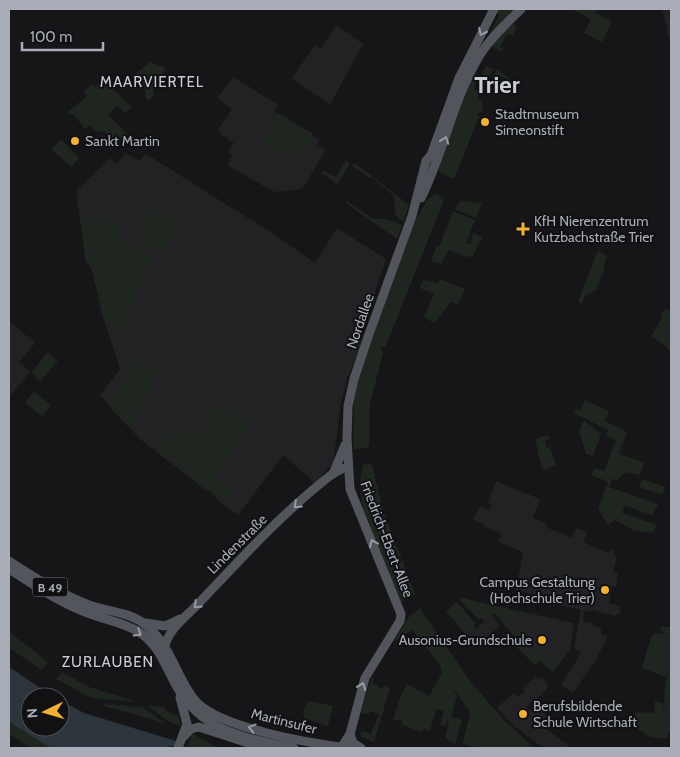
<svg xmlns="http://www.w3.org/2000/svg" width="680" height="757" viewBox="0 0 680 757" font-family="Cabin,sans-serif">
  <rect width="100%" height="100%" fill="#161618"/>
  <g fill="#222225">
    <polygon points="662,9 671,9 671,42 670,42"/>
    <polygon points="337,25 363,44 330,105 292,78 315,45 320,49"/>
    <polygon points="234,77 278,105 274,111 319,139 318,145 326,150 302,189 274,192 227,165 232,155 228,152 234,143 219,133 220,131 218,129 232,109 217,98"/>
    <polygon points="126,153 139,161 146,154 275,235 315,263 337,228 386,259 361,334 358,334 361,339 360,348 349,375 346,378 347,381 341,403 333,463 315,483 283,455 238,515 215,498 216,496 210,491 208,492 140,439 114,412 100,395 120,369 103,317 92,270 86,261 76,191 110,158 116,164"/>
    <polygon points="9,321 35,343 19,362 30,372 9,397"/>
    <polygon points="496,481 540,499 533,518 547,524 546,527 572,538 576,528 587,532 583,542 609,553 611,550 615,552 614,555 617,556 613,572 618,574 616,587 612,586 609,603 619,606 621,613 615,616 592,610 590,612 584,611 583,622 593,623 593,626 601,628 601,634 607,636 607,638 596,660 573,693 561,685 581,653 574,648 581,610 556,604 555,606 549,605 543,596 516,591 523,552 498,542 502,534 483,526 484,524 473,519 480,506 490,510 492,504 488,503"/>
    <polygon points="488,604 574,623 570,650 553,672 540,661 535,665 512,642 515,638"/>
    <polygon points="492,616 500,626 476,646 467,636"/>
    <polygon points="536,676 538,679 541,677 549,686 535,701 533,700 526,707 531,711 536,706 547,717 540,724 571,748 544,748 515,727 497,708 513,693 518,697 525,691 523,688"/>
  </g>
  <g fill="#1e261f">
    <polygon points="498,9 514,9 486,41 499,15 496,13"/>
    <polygon points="571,9 597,9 595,13 612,21 602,42 584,33 591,19"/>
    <polygon points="513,24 517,26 513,35 507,35 500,47 503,48 501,52 491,46 508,25"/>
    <polygon points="150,62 166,68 162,75 165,77 163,81 164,82 159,88 157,86 152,91 155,94 148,101 145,97 146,90 132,77"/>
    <path d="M486 66C496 70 504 72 511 81L509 85 504 77H501L498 80 492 78 496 71 493 69 486 84 483 83 481 75Z"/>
    <polygon points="473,74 478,77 474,89 479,93 477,99 481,100 483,107 480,114 478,113 477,116 479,117 454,179 441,173 438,168"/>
    <polygon points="103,80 132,107 125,113 117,106 108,115 128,135 110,150 108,147 114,141 105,132 95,131 90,125 85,129 74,115 67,113 87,96 84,92 92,84 95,87"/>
    <polygon points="278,113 313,134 303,151 285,155 283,158 266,148 268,144 262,140"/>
    <polygon points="61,139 79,158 72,167 51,149"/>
    <polygon points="346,160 350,164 337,184 321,173 323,170 336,177"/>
    <polygon points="355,163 409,205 403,222 395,214 394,196 373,178 370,178 352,166"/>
    <polygon points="435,194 444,198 443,202 386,346 380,348 383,353 370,403 369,445 366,448 353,449 354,397 360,371 415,221 427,200"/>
    <polygon points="347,201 373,219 387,219 402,225 397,239 346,203"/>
    <polygon points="460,201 482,203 476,218 454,209"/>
    <polygon points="147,209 178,222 164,254 141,243 143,237 139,235 143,226 139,224"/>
    <polygon points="453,211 475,220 466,243 471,244 473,233 482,237 473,256 467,257 449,250 441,264 431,261 437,245 440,245"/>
    <polygon points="102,217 122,226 117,237 152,255 121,330 110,328 103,317 92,270 86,261 80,220"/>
    <polygon points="598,250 607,257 603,267 605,268 596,290 585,296 582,304 578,302"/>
    <polygon points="440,279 465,289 458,304 451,302 434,323 424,317 434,294 420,288 423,280 438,283"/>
    <polygon points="666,308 671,311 671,351 651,336 662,318 660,314"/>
    <polygon points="48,352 58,361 40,381 31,373"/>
    <polygon points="133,360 159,368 134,421 129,427 107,403 120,386"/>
    <polygon points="34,391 51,405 42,416 25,403"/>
    <polygon points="585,400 609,411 605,421 627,432 619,454 644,462 640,475 626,472 617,480 612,479 609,487 658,504 652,515 625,506 622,513 657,525 653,533 633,530 615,520 608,525 598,509 608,482 592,475 594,468 604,471 616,440 606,436 608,430 574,413 576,409 580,411"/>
    <polygon points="216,402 251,421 243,438 213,477 232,491 225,504 152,444 156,439 163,441 179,427 199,436"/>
    <polygon points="584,420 601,434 593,456 586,454 579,431"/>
    <path d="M548 435 550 439 545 440 547 448 550 447 556 465 546 469V471L543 470C538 458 538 449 535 439Z"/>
    <path d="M369 463 372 465 383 510 415 594 400 603 363 507C360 493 359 478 363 465Z"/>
    <polygon points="642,479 666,487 662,495 639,487"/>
    <polygon points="463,598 523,613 508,629 495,613 485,622 481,618 479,620 460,600"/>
    <polygon points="457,602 475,623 473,626 476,629 467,636 446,611"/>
    <polygon points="420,608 470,681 504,720 534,748 480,748 463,744 470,712 449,682 457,696 451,717 462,720 455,745 445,737 449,721 447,720 446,726 440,724 444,711 436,709 430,731 424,728 422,732 402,725 402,720 393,720 401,695 407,684 429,696 442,673 440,665 412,630 393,642 409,617"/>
    <polygon points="661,627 671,627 671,673 665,677 642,668 651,637 654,633 664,634 664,632 660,631"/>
    <polygon points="516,628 531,641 526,647 534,655 542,652 558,666 553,672 540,661 535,665 512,642 516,638 512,633"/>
    <polygon points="9,632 48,662 42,670 9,648"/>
    <polygon points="62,672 89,687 138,702 91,698 56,679"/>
    <path d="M669 674 671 675V729L666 739 650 737 637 728 635 712 654 713 655 701 664 703 663 715C666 703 662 683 669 674Z"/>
    <polygon points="372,677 374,679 372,683 382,689 385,685 390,688 374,742 360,737 362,731 371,734 379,714 371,711 369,714 360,713"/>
    <polygon points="308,701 333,706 328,726 304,718 303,712"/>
    <polygon points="104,704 142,707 165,723 104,706"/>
    <polygon points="147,706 163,707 169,713 178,716 181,726 171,723"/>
    <polygon points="9,722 51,748 31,748 9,734"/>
    <polygon points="193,734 218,748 186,748"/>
  </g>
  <polygon fill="#2c353c" points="9,667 54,697 30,697 30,727 60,727 60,700 84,713 176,741 186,748 171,746 167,748 51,748 9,722"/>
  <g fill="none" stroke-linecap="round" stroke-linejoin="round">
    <g stroke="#53555c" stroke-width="9">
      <path d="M421 198C444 152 453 99 480 55 490 38 507 23 521 9"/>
      <polyline points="333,474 345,445"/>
      <path d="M9 561C35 578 60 594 89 605 106 611 128 612 143 623 171 644 174 672 193 698 214 728 314 744 350 748"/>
      <path d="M9 569C34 585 57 601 85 612 102 619 123 622 139 632 160 646 165 666 177 687 203 733 247 738 294 748"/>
      <polyline points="145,623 165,626 180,619"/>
      <path d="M164 649C168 629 185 618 198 604 240 560 282 513 331 475 336 471 342 469 348 467"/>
      <polyline points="350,734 353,743 361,748"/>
      <polyline points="184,736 191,729 199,727 264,748"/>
      <polyline points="178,748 187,724 180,697"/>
      <polyline points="341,748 350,734 365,678 400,621 401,614 350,489 347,438 348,406 354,379 368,337 412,216 426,161 431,155 459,78 494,9"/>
    </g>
  </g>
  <defs><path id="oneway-chevron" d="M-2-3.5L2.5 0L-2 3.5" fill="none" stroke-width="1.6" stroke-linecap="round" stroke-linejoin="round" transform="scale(1.25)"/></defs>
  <g stroke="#979ba6">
    <use href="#oneway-chevron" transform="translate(482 32) rotate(117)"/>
    <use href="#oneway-chevron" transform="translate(445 140) rotate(-70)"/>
    <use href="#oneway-chevron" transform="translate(297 505) rotate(137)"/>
    <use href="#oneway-chevron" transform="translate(373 543) rotate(-113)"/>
    <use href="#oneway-chevron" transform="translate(197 605) rotate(136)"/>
    <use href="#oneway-chevron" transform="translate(138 633) rotate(32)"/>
    <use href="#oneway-chevron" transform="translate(362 686) rotate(-70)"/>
    <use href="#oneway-chevron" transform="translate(252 728) rotate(-165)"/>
  </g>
  <g fill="#f2b134" stroke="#111113" stroke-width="2">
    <circle cx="485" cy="122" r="5"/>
    <circle cx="75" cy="141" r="5"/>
    <path d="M520.5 221.5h5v5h5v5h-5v5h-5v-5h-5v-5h5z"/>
    <circle cx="605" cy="590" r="5"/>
    <circle cx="542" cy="640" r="5"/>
    <circle cx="523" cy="714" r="5"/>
  </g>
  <g text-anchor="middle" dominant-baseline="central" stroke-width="4" stroke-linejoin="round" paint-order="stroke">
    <rect fill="#111113" stroke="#7b7e86" stroke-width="1" x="32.5" y="577.5" width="35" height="19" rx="4"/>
    <g font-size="12" font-weight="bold" fill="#a8adb8">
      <text x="50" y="587">B 49</text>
    </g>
    <g font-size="14" fill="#a8adb8" stroke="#111113" text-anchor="start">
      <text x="495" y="114">Stadtmuseum<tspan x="495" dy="16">Simeonstift</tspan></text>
      <text x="85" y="141">Sankt Martin</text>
      <text x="534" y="221">KfH Nierenzentrum<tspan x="534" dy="16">Kutzbachstraße Trier</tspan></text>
      <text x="595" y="582" text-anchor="end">Campus Gestaltung<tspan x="595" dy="16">(Hochschule Trier)</tspan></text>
      <text x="532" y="640" text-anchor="end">Ausonius-Grundschule</text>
      <text x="533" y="706">Berufsbildende<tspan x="533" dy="16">Schule Wirtschaft</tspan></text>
    </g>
    <g font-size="14" fill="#a8adb8" stroke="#111113">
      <text transform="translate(360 321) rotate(-71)">Nordallee</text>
      <text transform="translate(387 539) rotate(69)">Friedrich-Ebert-Allee</text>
      <text transform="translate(237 544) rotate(-45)">Lindenstraße</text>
      <text transform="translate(284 721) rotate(14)">Martinsufer</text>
    </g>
    <g font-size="15" letter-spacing="1" fill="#c9ccd4" stroke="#111113">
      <text x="152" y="82">MAARVIERTEL</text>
      <text x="108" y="662">ZURLAUBEN</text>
    </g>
    <g font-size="24" font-weight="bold" fill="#c9ccd4" stroke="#111113">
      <text x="497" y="84">Trier</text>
    </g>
  </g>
  <rect width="680" height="757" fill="none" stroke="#a8adb8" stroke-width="20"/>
  <g transform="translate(45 712) rotate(265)"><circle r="24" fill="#111113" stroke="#4d4f55"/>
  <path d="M0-4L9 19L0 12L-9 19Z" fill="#f2b134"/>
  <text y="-8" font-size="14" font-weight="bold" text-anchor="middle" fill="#a8adb8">N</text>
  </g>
  <path d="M22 42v8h81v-8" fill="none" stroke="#a8adb8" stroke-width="2.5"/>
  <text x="30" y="42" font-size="15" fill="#a8adb8" stroke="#111113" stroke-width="4" paint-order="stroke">100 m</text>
</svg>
